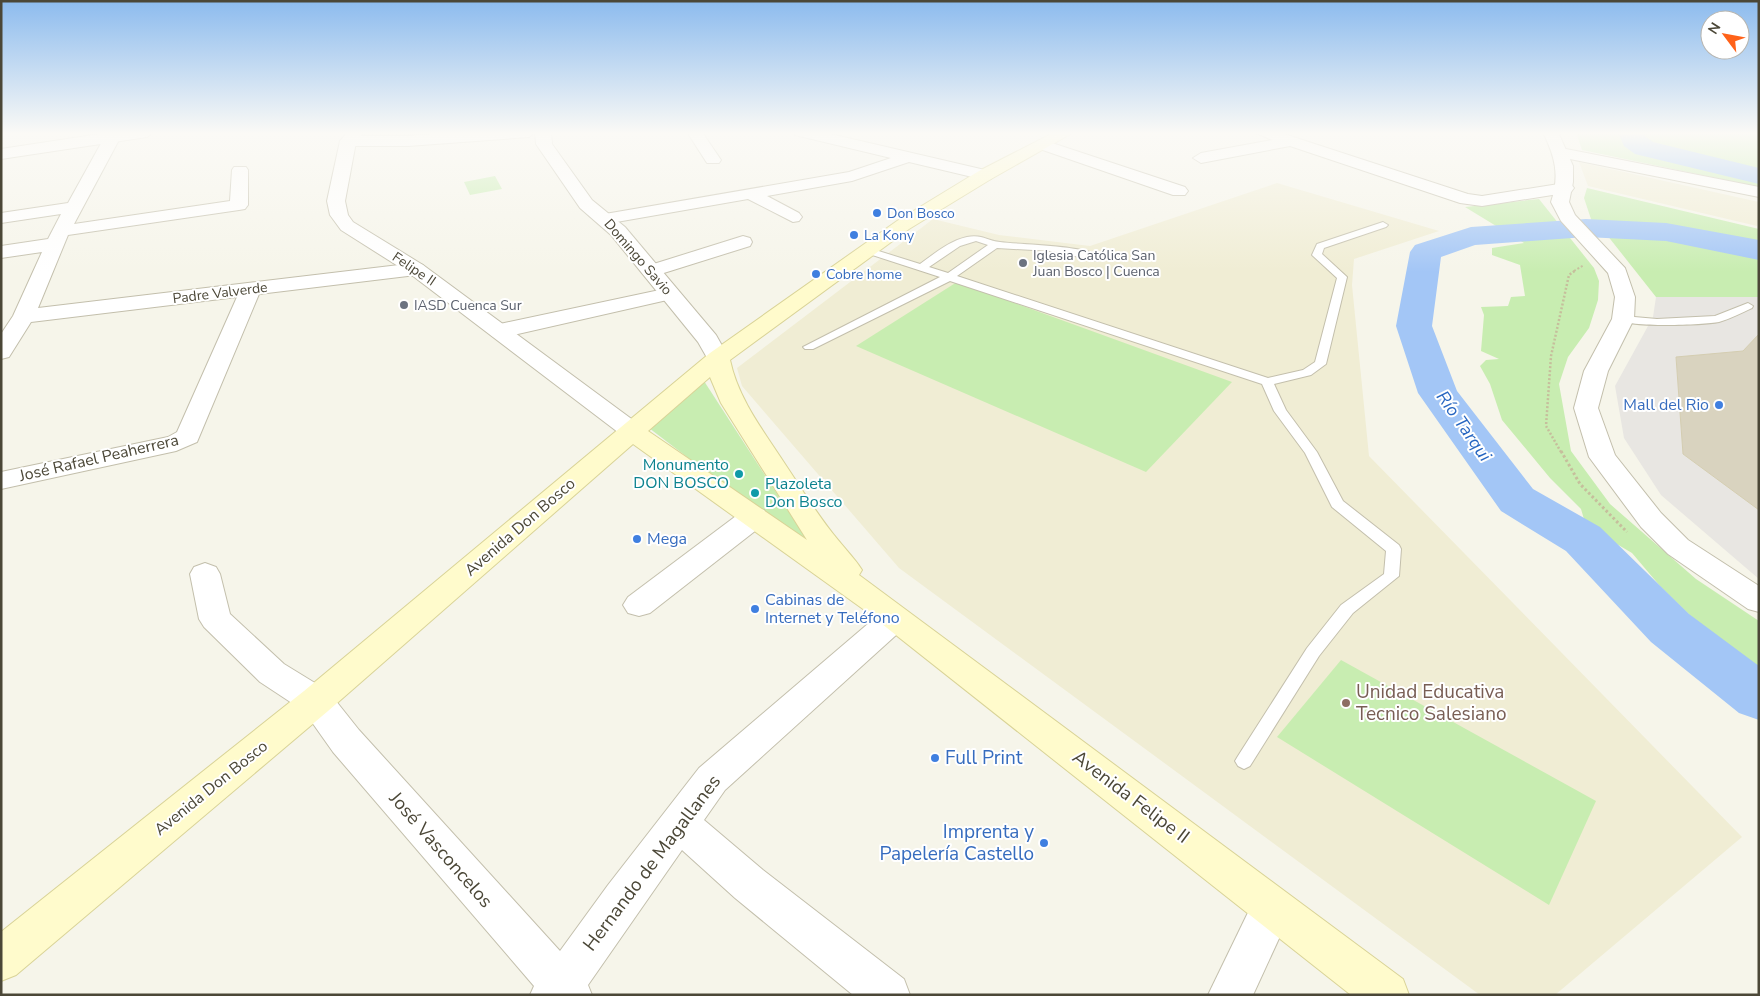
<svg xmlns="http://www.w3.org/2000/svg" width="1760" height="996" viewBox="0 0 1760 996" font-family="'Nunito Sans',sans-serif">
  <rect width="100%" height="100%" fill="#f6f5ea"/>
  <g fill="#f0edd4">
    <polygon points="365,132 482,132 413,138 360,137"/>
    <polygon points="1579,162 1759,202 1759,222 1757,226 1588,186"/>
    <polygon points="1277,183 1439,231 1354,259 1352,285 1369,456 1742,837 1555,995 1480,995 899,568 742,386 737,368 933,219 999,235 1090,246"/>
  </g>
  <g fill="#c8edb1">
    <polygon points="1576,132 1759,132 1759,187 1582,150"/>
    <polygon points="495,176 502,189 470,195 464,182"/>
    <polygon points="1587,188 1759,229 1759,297 1656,297 1607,235 1592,222 1584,198"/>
    <polygon points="1539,199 1594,268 1599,281 1598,300 1589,328 1568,357 1559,384 1571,451 1610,504 1696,579 1759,621 1759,674 1706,631 1660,586 1632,553 1586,526 1581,509 1550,478 1502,420 1490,384 1480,366 1486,360 1499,359 1481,351 1484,315 1481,307 1508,306 1511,297 1525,296 1520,265 1492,255 1492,248 1524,243 1465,207"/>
    <polygon points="957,282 1232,382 1146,472 856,346"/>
    <polygon points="704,381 818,557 649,428"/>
    <polygon points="1341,660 1596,801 1549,905 1277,737"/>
  </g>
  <polygon fill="#e8e6e2" points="1656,297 1759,297 1759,334 1743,351 1676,358 1683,454 1759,510 1759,579 1661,495 1624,438 1615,386 1653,317"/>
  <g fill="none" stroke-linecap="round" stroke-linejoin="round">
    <g fill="#a3c6f6" fill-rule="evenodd">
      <polygon points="1618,132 1644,132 1645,136 1653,142 1759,168 1759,184 1635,154 1624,146"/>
      <polygon points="1586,219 1666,223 1759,240 1759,260 1666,241 1586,237 1475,245 1441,257 1432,326 1457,391 1533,489 1600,527 1689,614 1759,666 1759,720 1739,713 1651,642 1566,551 1501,511 1418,393 1396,326 1410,252 1415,245 1471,227"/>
    </g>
  </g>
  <polygon fill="#d9d3bf" stroke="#d4cdb1" points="1759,334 1759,510 1683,454 1676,357 1743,351"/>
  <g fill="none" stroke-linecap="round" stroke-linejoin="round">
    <defs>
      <g id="service">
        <path d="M1383 222 1388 225 1386 227 1324 248 1322 254 1347 277 1326 364 1311 375 1274 384 1286 410 1317 452 1343 501 1399 545 1401 549 1399 576 1353 613 1319 656 1250 766 1244 769 1238 766 1235 761 1238 756 1307 648 1341 605 1384 574 1386 551 1332 507 1305 453 1274 411 1262 384 950 281 813 349H805L803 347 940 277 863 252V248H869L920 264C934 254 949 241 967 237 982 234 987 241 1000 242 1021 245 1088 245 1103 258L1098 261 1051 251 997 248 957 276 1268 378 1303 370 1315 362 1337 278 1312 255 1317 244ZM976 241 988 245 948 273 929 267 960 246Z"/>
        <path d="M1748 303 1753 306 1752 308C1741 313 1730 319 1719 322 1704 325 1627 328 1618 319L1623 316 1657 319 1715 316Z"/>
      </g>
      <g id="minor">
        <polygon points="461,132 536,132 529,137 408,146 348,146 340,141 348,136 408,136"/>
        <polygon points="687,132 702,132 721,160 719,163 707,163"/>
        <polygon points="793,132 822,132 985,170 991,171 993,175 991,179 985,180 909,162 852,181 767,196 799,213 802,217 799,221 793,222 748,199 605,224 599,223 596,219 599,215 605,214 849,172 891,158 795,135"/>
        <polygon points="1254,132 1278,132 1468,194 1482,196 1565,183 1571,184 1574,188 1571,192 1565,193 1482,206 1460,203 1290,146 1201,163 1193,158 1201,153 1272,140"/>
        <polygon points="112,133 120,138 74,224 230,201 232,170 234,167 246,167 248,170 248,205 245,209 239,210 68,235 38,308 416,263 423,265 426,269 423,273 416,275 259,294 197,442 176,451 1,489 1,472 168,437 177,432 237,297 31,322 9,357 1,359 1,334 13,316 42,252 1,258 1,246 48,239 61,214 1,223 1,213 68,203 104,138"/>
        <polygon points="1043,140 1185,187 1188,191 1185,195 1173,195 1037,148 1035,145"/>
        <polygon points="1561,148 1759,187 1759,197 1555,156 1553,153 1555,150"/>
        <polygon points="743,236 750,238 752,242 750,246 651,277 644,275 641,271 644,267"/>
        <polygon points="669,288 676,290 679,294 676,298 500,338 492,336 489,331 492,326 500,324"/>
        <polygon points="754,508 764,510 768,517 764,524 650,613 639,616 628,613 623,605 628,597 744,510"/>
        <polygon points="205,563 216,567 220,574 230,614 284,664 328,691 359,730 560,951 608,885 699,768 883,611 894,607 905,611 910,619 905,627 725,790 704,820 763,870 904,979 910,995 853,995 735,898 682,850 588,985 592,995 530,995 534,986 333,752 304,711 260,682 204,627 199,619 190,574 194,567"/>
        <polygon points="1272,888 1287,894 1293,908 1253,995 1208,995 1257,894"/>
      </g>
      <g id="tertiary">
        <polygon points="113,132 154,132 147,137 1,159 1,149"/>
        <polygon points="348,132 364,132 356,142 345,201 348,215 353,222 423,265 641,426 645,431 641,436 632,439 623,436 409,273 341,230 330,215 327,201 340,141"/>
        <polygon points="535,132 551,132 552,144 592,200 625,227 716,335 729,358 726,363 718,365 710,363 698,342 611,235 580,208 536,144"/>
        <path d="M1543 132H1558L1573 166V182L1569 202 1575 215 1625 268 1635 297 1634 319 1608 371 1598 408 1615 455 1661 513 1688 540 1759 586V612L1748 609 1668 554 1641 527 1589 457 1574 408 1584 371 1612 319 1615 297 1608 273 1561 221 1551 202C1560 175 1555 157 1543 132Z"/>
      </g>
      <path id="secondary" d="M1055 132H1074L991 179 909 229 730 360C738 398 762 429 783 461 801 488 818 516 838 540 846 550 855 559 862 570L859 575 1403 979 1409 995H1351L863 609 633 444 328 711 16 975 1 981V932L304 691 710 353 897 221 979 171ZM710 377 721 403 807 540 648 431Z"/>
    </defs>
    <use href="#service" stroke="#c3bfac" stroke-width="2"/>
    <use href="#minor" stroke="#c3bfac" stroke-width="2"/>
    <use href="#tertiary" stroke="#c3bfac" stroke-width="2"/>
    <use href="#secondary" stroke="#d9d397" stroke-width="2"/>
    <polyline stroke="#c6be9c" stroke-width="2" stroke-dasharray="2 2" stroke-linecap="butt" points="1574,271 1584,265"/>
    <polyline stroke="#c6be9c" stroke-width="2.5" stroke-dasharray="2 2" stroke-linecap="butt" points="1561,452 1546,426 1551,356 1569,275 1576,270"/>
    <polyline stroke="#c6be9c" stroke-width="3" stroke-dasharray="2.5 2.5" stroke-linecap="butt" points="1561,451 1580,484 1627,532"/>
    <use href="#service" fill="#fff" fill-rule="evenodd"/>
    <use href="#minor" fill="#fff" fill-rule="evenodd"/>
    <use href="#tertiary" fill="#fff" fill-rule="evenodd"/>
    <use href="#secondary" fill="#fffbcc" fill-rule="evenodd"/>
  </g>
  <linearGradient id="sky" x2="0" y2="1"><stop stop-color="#8cbbee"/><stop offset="0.49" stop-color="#fbfaf6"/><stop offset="1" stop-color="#fbfaf6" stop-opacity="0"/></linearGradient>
  <rect width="1760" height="272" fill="url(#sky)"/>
  <g fill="#3f7fe0" stroke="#fff" stroke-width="2">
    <circle cx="877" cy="213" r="5"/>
    <circle cx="854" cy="235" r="5"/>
    <circle cx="816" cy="274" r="5"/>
    <circle cx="1719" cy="405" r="5"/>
    <circle cx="637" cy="539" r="5"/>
    <circle cx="755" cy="609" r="5"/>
    <circle cx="935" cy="758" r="5"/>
    <circle cx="1044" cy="843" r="5"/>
  </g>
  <g fill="#6b7280" stroke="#fff" stroke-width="2">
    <circle cx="1023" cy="263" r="5"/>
    <circle cx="404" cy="305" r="5"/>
  </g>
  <g fill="#0f9aa8" stroke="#fff" stroke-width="2">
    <circle cx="739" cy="474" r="5"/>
    <circle cx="755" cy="493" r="5"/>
  </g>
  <circle fill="#8d6e63" stroke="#fff" stroke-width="2" cx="1346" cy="703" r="5"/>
  <g text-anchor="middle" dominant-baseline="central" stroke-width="4" stroke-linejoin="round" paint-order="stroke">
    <g font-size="14" fill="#366cbe" stroke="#fff" text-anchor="start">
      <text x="887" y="213">Don Bosco</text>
      <text x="864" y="235">La Kony</text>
      <text x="826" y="274">Cobre home</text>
    </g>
    <g font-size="14" fill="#5b616d" stroke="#fff" text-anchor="start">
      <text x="1033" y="255">Iglesia Católica San<tspan x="1033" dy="16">Juan Bosco | Cuenca</tspan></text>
      <text x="414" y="305">IASD Cuenca Sur</text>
    </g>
    <g font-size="14" fill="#4b4737" stroke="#fff">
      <text transform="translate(638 257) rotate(49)">Domingo Savio</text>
      <text transform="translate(414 269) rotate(34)">Felipe II</text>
      <text transform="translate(220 293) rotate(-7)">Padre Valverde</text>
    </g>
    <g font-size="16" fill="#366cbe" stroke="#fff" text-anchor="start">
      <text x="1709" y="405" text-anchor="end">Mall del Rio</text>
      <text x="647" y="539">Mega</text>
      <text x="765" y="600">Cabinas de<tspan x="765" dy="18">Internet y Teléfono</tspan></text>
    </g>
    <g font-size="16" fill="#4b4737" stroke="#fff">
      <text transform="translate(99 458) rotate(-13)">José Rafael Peaherrera</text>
      <text transform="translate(520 527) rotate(-41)">Avenida Don Bosco</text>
      <text transform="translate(211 788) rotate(-39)">Avenida Don Bosco</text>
    </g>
    <g font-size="16" fill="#0d838f" stroke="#fff" text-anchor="end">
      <text x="729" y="465">Monumento<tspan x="729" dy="18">DON BOSCO</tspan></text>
      <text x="765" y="484" text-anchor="start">Plazoleta<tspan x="765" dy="18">Don Bosco</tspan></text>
    </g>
    <g font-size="18" font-style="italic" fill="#2766c1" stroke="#fff">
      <text transform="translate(1464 426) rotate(55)">Río Tarqui</text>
    </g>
    <g font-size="19" fill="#785e54" stroke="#fff" text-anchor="start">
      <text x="1356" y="692">Unidad Educativa<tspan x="1356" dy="22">Tecnico Salesiano</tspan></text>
    </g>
    <g font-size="19" fill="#366cbe" stroke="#fff" text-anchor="start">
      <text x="945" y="758">Full Print</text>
      <text x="1034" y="832" text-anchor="end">Imprenta y<tspan x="1034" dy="22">Papelería Castello</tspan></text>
    </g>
    <g font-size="19" fill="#4b4737" stroke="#fff">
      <text transform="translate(1131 797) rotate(37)">Avenida Felipe II</text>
      <text transform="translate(441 850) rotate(49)">José Vasconcelos</text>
      <text transform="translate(652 863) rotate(-53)">Hernando de Magallanes</text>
    </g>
  </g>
  <rect width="1760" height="996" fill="none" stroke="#4b4737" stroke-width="5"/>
  <g transform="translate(1725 35) rotate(302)"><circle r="24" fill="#ffffff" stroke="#b7b5af"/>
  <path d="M0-4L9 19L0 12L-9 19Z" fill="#ff6219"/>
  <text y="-8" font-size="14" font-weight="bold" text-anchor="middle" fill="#4b4737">N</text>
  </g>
</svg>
